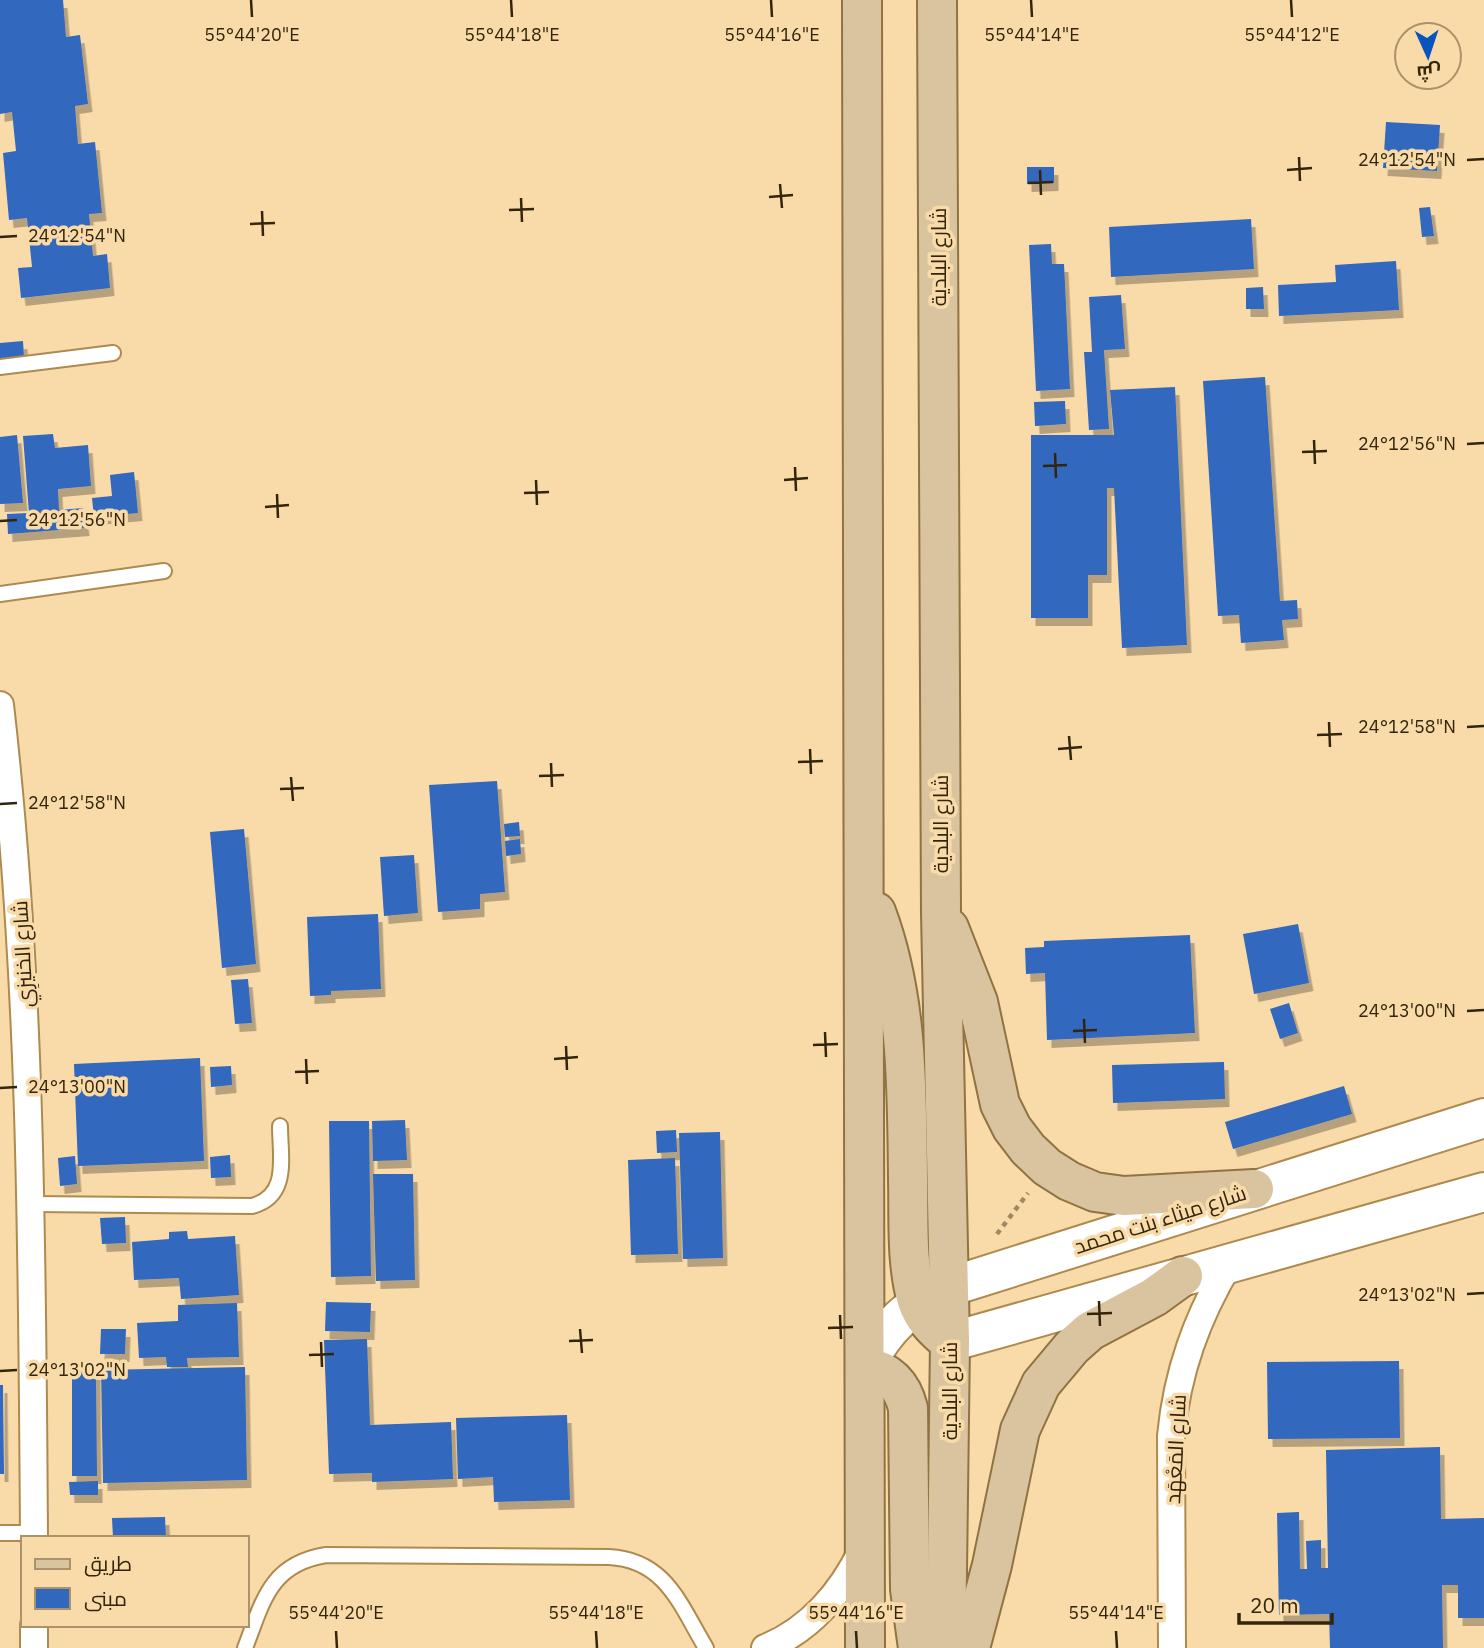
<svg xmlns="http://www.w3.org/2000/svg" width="1484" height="1648" viewBox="0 0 1484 1648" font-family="'IBM Plex Sans',Cairo,sans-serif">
  <defs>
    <filter id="shadow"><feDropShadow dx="4.5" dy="8" stdDeviation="0" flood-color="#0004"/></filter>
  </defs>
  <rect width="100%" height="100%" fill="#f9dbaa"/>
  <g fill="#3167bd" filter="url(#shadow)">
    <polygon points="0,0 63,0 66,37 80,35 88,104 75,106 78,144 95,142 102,213 89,214 93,256 107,254 110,288 21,298 18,268 32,267 27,218 9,220 3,153 16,151 12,112 0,114"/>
    <polygon points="1386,122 1440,125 1437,171 1383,168"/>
    <polygon points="1027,167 1054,167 1054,183 1027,184"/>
    <polygon points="1430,207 1434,236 1422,237 1419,208"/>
    <polygon points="1251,219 1254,269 1111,277 1109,227"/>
    <polygon points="1051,244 1052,264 1064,264 1070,389 1036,391 1029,245"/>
    <polygon points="1396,261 1399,310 1279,316 1278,285 1336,282 1335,265"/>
    <polygon points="1263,287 1264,309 1246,309 1246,288"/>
    <polygon points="1121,295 1125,349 1104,350 1109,429 1089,430 1084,352 1092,352 1089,297"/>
    <polygon points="23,341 24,358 0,360 0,343"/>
    <polygon points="1265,377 1280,601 1297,600 1298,619 1282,620 1284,640 1241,643 1239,615 1218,616 1203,381"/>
    <polygon points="1175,387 1187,645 1122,648 1114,488 1107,488 1107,575 1088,575 1088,618 1031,618 1031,435 1114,435 1110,390"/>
    <polygon points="1065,401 1066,424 1035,426 1034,402"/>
    <polygon points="53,434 55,448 88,445 91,486 58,489 59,510 83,508 85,528 8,534 7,514 29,513 23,436"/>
    <polygon points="17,435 23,503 0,504 0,437"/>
    <polygon points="134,472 138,513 94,517 92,498 112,496 110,475"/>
    <polygon points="497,781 505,892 480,894 480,909 438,912 429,785"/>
    <polygon points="519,822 520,836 505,837 504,824"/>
    <polygon points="244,829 256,964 222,968 210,832"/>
    <polygon points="520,839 521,854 506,856 505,841"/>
    <polygon points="414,855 418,913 384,916 380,857"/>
    <polygon points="378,914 381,989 331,991 331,995 310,996 307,917"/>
    <polygon points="1298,924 1309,983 1254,994 1243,934"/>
    <polygon points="1190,935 1195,1033 1047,1040 1045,973 1026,974 1025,948 1044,947 1044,941"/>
    <polygon points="248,979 252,1023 235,1024 231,980"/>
    <polygon points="1289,1003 1298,1033 1280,1039 1270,1009"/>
    <polygon points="200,1058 204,1161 78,1166 74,1064"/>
    <polygon points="1224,1062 1225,1099 1113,1103 1112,1065"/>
    <polygon points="231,1066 232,1085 211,1087 210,1067"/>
    <polygon points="1344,1086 1352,1114 1233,1149 1225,1122"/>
    <polygon points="405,1120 407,1160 373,1161 372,1121"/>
    <polygon points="329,1121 369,1121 371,1276 331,1277"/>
    <polygon points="676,1130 677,1152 657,1153 656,1131"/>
    <polygon points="720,1132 723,1258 683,1259 679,1133"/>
    <polygon points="230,1155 231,1177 211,1178 210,1157"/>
    <polygon points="75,1156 77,1184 60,1186 58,1158"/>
    <polygon points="675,1158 678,1254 631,1255 628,1160"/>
    <polygon points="373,1174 413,1174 415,1280 376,1281"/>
    <polygon points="125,1217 126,1243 102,1244 100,1218"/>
    <polygon points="187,1231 188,1239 235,1236 239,1295 181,1299 179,1278 134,1280 132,1242 169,1239 169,1232"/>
    <polygon points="326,1302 371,1303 370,1332 325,1331"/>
    <polygon points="237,1303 239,1357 187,1358 188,1367 167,1367 166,1357 139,1358 137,1323 178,1321 178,1305"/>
    <polygon points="101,1329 126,1329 125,1354 100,1354"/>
    <polygon points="367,1339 370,1425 451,1422 453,1479 372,1482 372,1473 329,1474 324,1340"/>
    <polygon points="1399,1361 1400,1438 1268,1439 1267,1362"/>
    <polygon points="245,1367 247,1480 103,1483 101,1370"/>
    <polygon points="72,1371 96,1372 97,1476 72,1476"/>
    <polygon points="0,1385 3,1385 4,1474 0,1474"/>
    <polygon points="567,1415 570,1500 494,1502 493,1477 458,1479 456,1418"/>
    <polygon points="1440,1447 1441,1519 1484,1518 1484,1618 1458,1618 1458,1585 1442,1585 1443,1648 1330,1648 1329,1614 1279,1615 1277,1513 1299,1512 1300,1569 1307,1569 1306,1541 1321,1540 1321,1568 1328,1568 1326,1450"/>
    <polygon points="98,1481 98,1495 70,1495 69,1482"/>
    <polygon points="165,1517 166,1538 113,1538 112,1518"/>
  </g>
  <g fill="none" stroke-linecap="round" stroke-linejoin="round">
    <defs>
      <g id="service">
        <polyline points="0,367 113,353"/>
        <polyline points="0,594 164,571"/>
        <path d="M32 1204 252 1206C290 1196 280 1157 280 1126"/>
        <polyline points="0,1533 34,1533"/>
        <path d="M245 1648C263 1601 270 1564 326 1555L609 1557C666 1560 680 1605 706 1648"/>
      </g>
      <g id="minor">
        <path d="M0 705C32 983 32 1258 34 1538"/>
        <polyline points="34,1625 34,1648"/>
        <path d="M765 1648C810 1630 842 1592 862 1550"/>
        <path d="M1172 1648 1171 1436C1177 1372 1197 1317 1230 1262"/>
      </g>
      <g id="secondary">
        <polyline points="950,1342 1484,1192"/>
        <path d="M865 1366C888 1324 907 1308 949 1287L1484 1118"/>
      </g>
      <g id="primary">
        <polyline points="862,0 865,1648"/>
        <polyline points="937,0 941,913 950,1342 946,1648"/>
        <path d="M876 912C908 997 907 1090 908 1180 909 1219 906 1263 917 1301 923 1319 935 1331 950 1342"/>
        <polyline points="949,928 978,1002 1000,1104 1012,1128 1028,1149 1047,1167 1069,1181 1095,1192 1124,1196 1254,1189"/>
        <path d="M865 1366C889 1371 902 1384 908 1408L910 1589 918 1648"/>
        <polyline points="970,1648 992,1565 1020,1430 1041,1384 1072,1347 1090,1331 1154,1297 1183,1276"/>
      </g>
    </defs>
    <use href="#service" stroke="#ae8a4e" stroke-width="18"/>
    <use href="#minor" stroke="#ae8a4e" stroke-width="30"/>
    <use href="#secondary" stroke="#ae8a4e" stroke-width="42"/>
    <use href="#primary" stroke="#907342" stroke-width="42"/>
    <polyline stroke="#9f8862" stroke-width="4.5" stroke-dasharray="5 5" stroke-linecap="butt" points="997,1234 1028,1193"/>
    <use href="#service" stroke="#fff" stroke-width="14"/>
    <use href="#minor" stroke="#fff" stroke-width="26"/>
    <use href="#secondary" stroke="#fff" stroke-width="38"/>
    <use href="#primary" stroke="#dac49f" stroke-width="38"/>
  </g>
  <path fill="none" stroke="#33250b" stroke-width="2.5" d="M251 0 252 17M511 0 512 17M771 0 772 17M1031 0 1032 17M1291 0 1292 17M1299 157 1300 181M1467 160 1484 159M1040 170 1041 195M1287 170 1312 168M1028 183 1053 182M780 184 782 208M769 197 793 195M521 198 522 222M509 210 534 209M262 211 263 236M250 224 275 223M0 237 17 236M1314 440 1315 464M1467 444 1484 443M1302 452 1327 451M1055 453 1056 478M1043 466 1067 465M795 467 796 491M536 480 537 505M784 480 808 478M524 493 549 492M277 494 278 518M265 507 289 505M0 521 17 520M1329 722 1330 747M1467 727 1484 726M1317 735 1342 734M1069 736 1071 760M810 749 811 774M1058 749 1082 747M798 762 823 761M551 763 552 787M539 776 564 775M291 777 293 801M280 789 304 788M0 804 17 803M1467 1011 1484 1010M1084 1019 1085 1043M1073 1031 1097 1030M825 1032 826 1057M813 1045 838 1044M566 1046 567 1070M306 1059 307 1084M554 1059 578 1057M295 1072 319 1071M0 1088 17 1087M1467 1294 1484 1293M1099 1301 1100 1326M1087 1314 1112 1313M840 1315 841 1339M828 1328 853 1327M580 1329 582 1353M569 1341 593 1340M321 1342 322 1367M309 1355 334 1354M0 1371 17 1370M336 1631 337 1648M596 1631 597 1648M856 1631 857 1648M1116 1631 1117 1648"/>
  <g text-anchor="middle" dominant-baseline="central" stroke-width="7" stroke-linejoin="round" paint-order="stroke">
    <g font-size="21" fill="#33250b" stroke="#f9dbaa">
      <text transform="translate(938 257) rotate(-90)">شارع البلدية</text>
      <text transform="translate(940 824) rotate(-90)">شارع البلدية</text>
      <text transform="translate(22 954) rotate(-93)">شارع الخنيزِي</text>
      <text transform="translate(1160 1219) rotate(-18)">شارع ميثاء بنت محمد</text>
      <text transform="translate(949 1391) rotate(-90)">شارع البلدية</text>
      <text transform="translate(1175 1449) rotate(-87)">شارع المَعْهَد</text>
    </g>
  </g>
  <g font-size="18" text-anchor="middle" fill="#33250b" stroke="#f9dbaa" stroke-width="7" stroke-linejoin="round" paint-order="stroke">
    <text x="252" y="41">55°44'20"E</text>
    <text x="512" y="41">55°44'18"E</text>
    <text x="772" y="41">55°44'16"E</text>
    <text x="1032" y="41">55°44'14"E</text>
    <text x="1292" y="41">55°44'12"E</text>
    <text x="1407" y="166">24°12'54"N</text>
    <text x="77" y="242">24°12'54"N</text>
    <text x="1407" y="450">24°12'56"N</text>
    <text x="77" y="526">24°12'56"N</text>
    <text x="1407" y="733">24°12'58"N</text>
    <text x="77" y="809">24°12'58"N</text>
    <text x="1407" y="1017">24°13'00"N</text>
    <text x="77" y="1093">24°13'00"N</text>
    <text x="1407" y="1301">24°13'02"N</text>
    <text x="77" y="1376">24°13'02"N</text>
    <text x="336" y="1619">55°44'20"E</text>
    <text x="596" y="1619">55°44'18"E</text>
    <text x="856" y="1619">55°44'16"E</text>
    <text x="1116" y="1619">55°44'14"E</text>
  </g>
  <rect x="21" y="1536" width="228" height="91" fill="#f9dbaa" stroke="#aa926a" stroke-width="2"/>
  <rect x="35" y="1559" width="35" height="10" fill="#dac49f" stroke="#aa926a" stroke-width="2"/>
  <text x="84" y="1571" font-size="21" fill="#33250b">طريق</text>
  <rect x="35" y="1588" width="35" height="21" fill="#3167bd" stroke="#aa926a" stroke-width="2"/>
  <text x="84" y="1606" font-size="21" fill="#33250b">مبنى</text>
  <g transform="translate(1428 56) rotate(177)"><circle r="33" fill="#f9dbaa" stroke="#aa926a" stroke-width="2"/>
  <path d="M0-5L12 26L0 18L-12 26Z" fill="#0854be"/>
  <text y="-10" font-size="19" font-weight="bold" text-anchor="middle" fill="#33250b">ش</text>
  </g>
  <path d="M1239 1613v10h93v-10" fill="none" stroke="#33250b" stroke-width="3.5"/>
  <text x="1250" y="1613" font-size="21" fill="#33250b" stroke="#f9dbaa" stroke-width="5" paint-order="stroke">20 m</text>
</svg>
